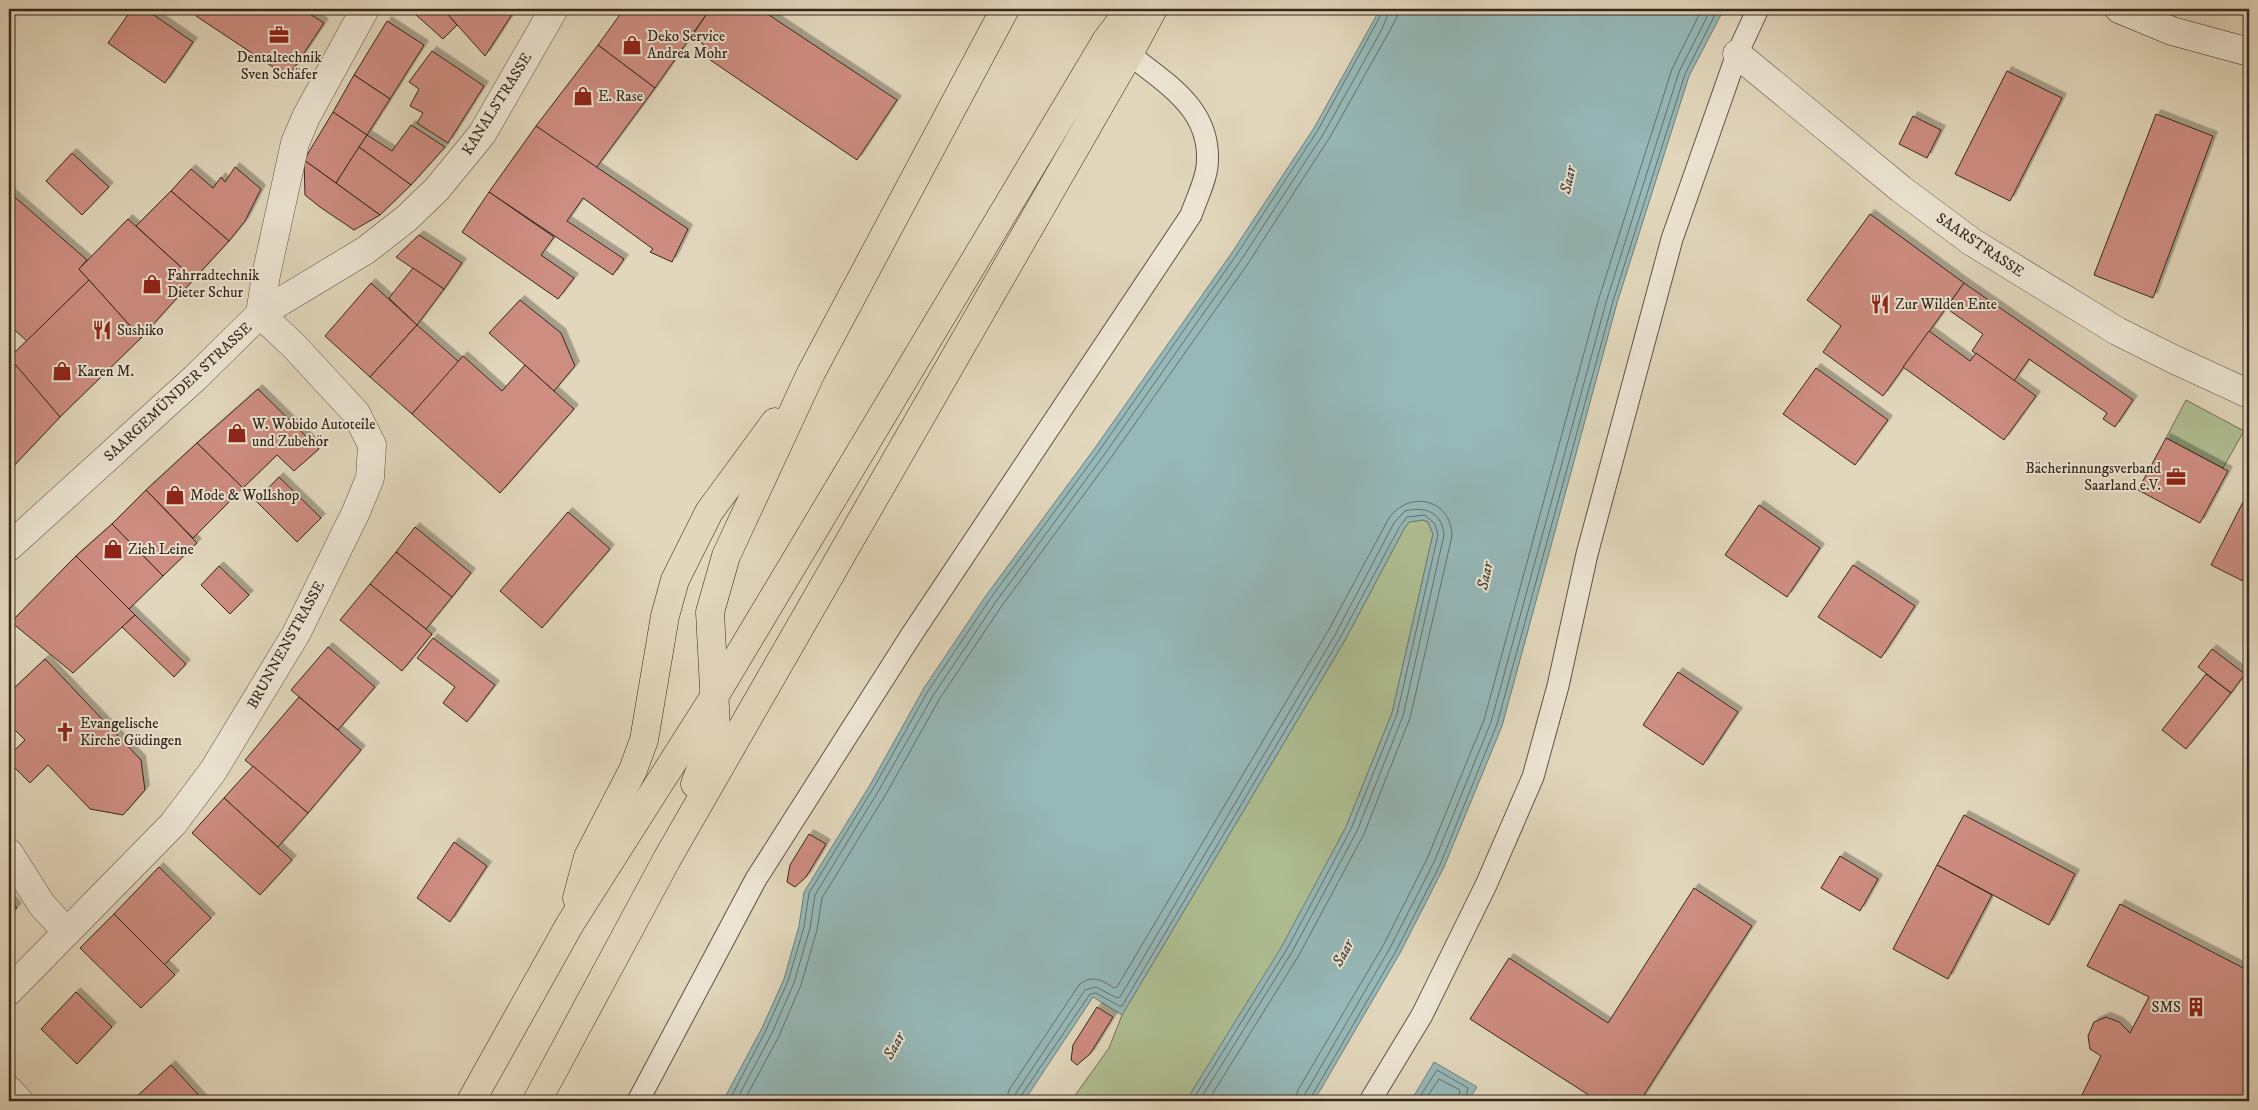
<svg xmlns="http://www.w3.org/2000/svg" width="2258" height="1110" viewBox="0 0 2258 1110" font-family="'IM FELL DW Pica',serif">
  <defs>
    <filter id="shadow"><feDropShadow dx="4.5" dy="-4.5" stdDeviation="0" flood-color="#0004"/></filter>
  </defs>
  <rect width="100%" height="100%" fill="#e2d7bc"/>
  <filter id="stains"><feTurbulence type="fractalNoise" baseFrequency=".004" numOctaves="4"/><feColorMatrix values="0 0 0 0 .2 0 0 0 0 .09 0 0 0 0 .02 0 0 0 .5 -.17"/></filter>
  <radialGradient id="worn" r=".72"><stop offset=".6" stop-color="#630" stop-opacity="0"/><stop offset="1" stop-color="#630" stop-opacity=".3"/></radialGradient>
  <g fill="#afbf93" stroke="#727358">
    <polygon points="2186,400 2244,431 2223,468 2166,438"/>
    <polygon points="1423,520 1428,522 1433,534 1392,713 1346,827 1283,946 1186,1101 1071,1101 1109,1048 1122,1015 1345,640 1404,529 1409,522"/>
  </g>
  <g fill="#96b8b8" stroke="#6f7e7a" fill-rule="evenodd">
    <path d="M1380 9H1724L1689 76 1617 303 1502 726 1444 867 1400 953 1321 1089 1313 1101H1186L1282 946 1346 827 1392 713 1433 534 1428 522 1423 520 1409 522 1404 529 1345 640 1122 1015 1093 997 1024 1101H723L762 1028 784 979 799 926 804 892 870 785 924 688 985 597 1095 448 1231 254 1314 128ZM942 950 954 957 936 985 925 991 924 979Z"/>
    <polygon points="1434,1062 1477,1087 1468,1101 1411,1101"/>
  </g>
  <g fill="none" stroke-linecap="round" stroke-linejoin="round">
    <g stroke="#66706a" stroke-width="1">
      <path d="M943 931C950 932 955 935 960 939 967 943 972 949 972 957 972 978 926 1034 908 998 898 978 921 933 943 931Z"/>
      <path d="M938 939C944 938 948 939 953 943 957 946 962 948 964 954 968 969 939 1002 923 1002L914 994 913 974 932 944Z"/>
      <polygon points="940,945 945,945 956,952 958,959 940,988 924,995 920,991 919,977"/>
      <polyline points="729,1101 766,1030 788,981 804,927 809,893 874,787 928,691 990,599 1099,451 1235,257 1318,130 1384,9"/>
      <polyline points="736,1101 772,1033 794,983 810,928 815,895 879,790 934,694 995,603 1104,455 1241,260 1324,133 1382,29 1390,9"/>
      <polyline points="744,1101 779,1036 801,985 817,930 822,898 886,794 940,698 1001,607 1110,459 1247,265 1330,137 1389,32 1397,17 1398,9"/>
      <path d="M1006 1101 1009 1090 1079 985C1091 974 1102 980 1114 988L1117 987 1328 631 1389 518C1409 490 1451 498 1452 536L1410 718 1364 834 1299 955 1208 1101"/>
      <path d="M1014 1101 1016 1093 1085 990 1096 987 1117 998 1120 997 1335 635 1394 523 1405 511C1425 506 1442 512 1444 535L1403 716 1357 831 1292 952 1199 1101"/>
      <polyline points="1020,1101 1021,1096 1090,994 1096,993 1119,1006 1122,1006 1340,638 1400,526 1407,517 1425,515 1435,524 1438,535 1397,714 1351,829 1287,949 1192,1101"/>
      <polyline points="1295,1101 1298,1090 1384,944 1427,859 1484,720 1599,298 1672,69 1702,9"/>
      <polyline points="1303,1101 1305,1094 1390,948 1434,862 1491,722 1607,299 1679,72 1711,9"/>
      <polyline points="1309,1101 1396,951 1440,865 1497,724 1613,301 1685,74 1718,9"/>
      <polyline points="1417,1101 1437,1070 1468,1088 1465,1101"/>
      <polyline points="1424,1101 1439,1079 1460,1090 1458,1101"/>
    </g>
    <polyline stroke="#96b8b8" stroke-width="72" points="863,1101 925,991 1003,870"/>
  </g>
  <g fill="#ce8d81" stroke="#35271d" filter="url(#shadow)">
    <polygon points="132,9 145,9 193,42 165,83 108,43"/>
    <polygon points="201,9 302,9 324,23 288,77 196,16"/>
    <polygon points="421,9 443,9 457,25 443,39 415,14"/>
    <polygon points="443,9 504,9 511,16 485,56"/>
    <polygon points="624,9 710,9 655,88 598,45"/>
    <polygon points="710,9 760,9 897,100 857,160 700,53 704,45 692,36"/>
    <polygon points="387,21 424,45 390,99 354,75"/>
    <polygon points="598,45 655,88 596,168 536,126"/>
    <polygon points="432,51 484,86 448,143 417,123 423,113 410,106 419,89 409,82"/>
    <polygon points="2007,71 2062,98 2010,201 1955,174"/>
    <polygon points="354,75 390,99 367,135 333,112"/>
    <polygon points="333,112 367,135 336,183 304,160"/>
    <polygon points="2156,114 2213,136 2153,298 2094,275"/>
    <polygon points="1913,116 1941,130 1927,158 1899,144"/>
    <polygon points="411,125 445,147 411,185 359,147 367,135 392,151"/>
    <polygon points="536,126 688,229 672,262 650,252 653,249 583,198 567,221 624,259 613,275 489,192"/>
    <polygon points="359,147 411,185 380,215 336,183"/>
    <polygon points="72,153 109,187 82,215 46,181"/>
    <polygon points="304,160 380,215 354,230 320,207 305,195"/>
    <polygon points="235,167 261,189 245,221 229,241 171,191 191,169 213,188 221,177 225,182"/>
    <polygon points="171,191 229,241 194,279 136,226"/>
    <polygon points="9,192 87,260 79,269 89,280 27,341 9,325"/>
    <polygon points="489,192 554,237 541,255 574,278 558,299 462,232"/>
    <polygon points="1870,214 1964,283 1883,396 1823,352 1841,326 1807,300"/>
    <polygon points="128,219 194,279 141,338 79,269"/>
    <polygon points="419,235 462,263 444,289 396,257"/>
    <polygon points="413,268 444,289 417,325 389,298"/>
    <polygon points="89,280 141,338 60,417 9,358"/>
    <polygon points="371,283 417,325 370,377 325,336"/>
    <polygon points="1964,283 2133,400 2115,427 2103,419 2107,413 2029,359 2014,381 1972,351 1983,334 1946,308"/>
    <polygon points="520,300 561,333 575,366 554,391 489,333"/>
    <polygon points="417,325 459,362 412,414 370,377"/>
    <polygon points="1929,331 1970,361 1976,353 2036,396 2004,440 1903,367"/>
    <polygon points="463,356 502,391 525,365 574,409 500,493 412,414"/>
    <polygon points="9,357 60,417 9,471"/>
    <polygon points="1816,368 1888,420 1855,465 1783,414"/>
    <polygon points="258,389 319,449 294,471 277,455 243,488 197,443"/>
    <polygon points="2166,438 2228,471 2200,523 2138,490"/>
    <polygon points="197,443 243,488 193,538 146,490"/>
    <polygon points="279,477 321,518 297,542 256,501"/>
    <polygon points="146,490 197,543 163,576 112,524"/>
    <polygon points="2243,502 2249,505 2249,584 2211,565"/>
    <polygon points="1759,505 1820,548 1787,597 1725,555"/>
    <polygon points="568,512 610,549 542,628 500,591"/>
    <polygon points="112,524 163,576 129,609 76,556"/>
    <polygon points="415,527 471,573 452,597 396,552"/>
    <polygon points="396,552 452,597 426,629 370,584"/>
    <polygon points="76,556 135,615 73,673 11,622"/>
    <polygon points="1853,565 1915,606 1881,658 1818,617"/>
    <polygon points="219,566 249,595 230,614 201,585"/>
    <polygon points="370,584 432,634 402,671 340,620"/>
    <polygon points="135,615 186,664 174,677 122,627"/>
    <polygon points="433,638 495,685 467,722 443,703 455,687 417,658"/>
    <polygon points="328,647 375,687 338,730 291,690"/>
    <polygon points="2212,649 2245,674 2231,693 2198,667"/>
    <polygon points="45,659 141,760 145,790 123,815 90,809 48,765 30,783 9,762 9,756 25,740 9,724 9,693"/>
    <polygon points="1678,672 1738,712 1703,765 1643,725"/>
    <polygon points="2206,674 2231,693 2186,749 2162,730"/>
    <polygon points="299,697 361,750 308,813 245,760"/>
    <polygon points="253,766 308,813 278,847 224,798"/>
    <polygon points="224,798 292,860 260,895 192,833"/>
    <polygon points="1964,815 2075,874 2049,925 1937,865"/>
    <polygon points="809,834 826,844 806,877 795,887 787,882 790,865"/>
    <polygon points="454,842 487,866 450,922 417,898"/>
    <polygon points="1840,856 1878,879 1860,911 1821,888"/>
    <polygon points="1937,865 1992,895 1948,979 1893,949"/>
    <polygon points="159,867 211,918 164,965 114,914"/>
    <polygon points="1694,888 1752,926 1640,1101 1598,1101 1470,1019 1509,958 1608,1023"/>
    <polygon points="9,898 17,908 9,915"/>
    <polygon points="2120,904 2249,971 2249,1101 2079,1101 2101,1056 2090,1049 2088,1036 2094,1022 2106,1017 2119,1022 2130,1033 2149,997 2087,966"/>
    <polygon points="114,914 175,975 141,1008 80,948"/>
    <polygon points="76,992 112,1027 77,1064 41,1029"/>
    <polygon points="1097,1007 1113,1017 1090,1054 1077,1065 1071,1060 1073,1045"/>
    <polygon points="171,1065 204,1101 132,1101"/>
  </g>
  <g fill="none" stroke-linecap="round" stroke-linejoin="round">
    <defs>
      <g id="lane">
        <path d="M638 1101 756 879 912 634 1191 215C1196 200 1205 183 1207 167 1213 110 1168 85 1129 54"/>
        <polyline points="1370,1101 1422,1015 1486,885 1533,777 1558,686 1587,554 1672,239 1737,54 1758,9"/>
      </g>
      <g id="street">
        <polyline points="1737,54 1901,189 1972,242 2117,331 2173,359 2249,394"/>
        <polyline points="260,314 266,275 295,143 306,117 365,9"/>
        <polyline points="9,547 195,378 260,314 366,250 407,218 437,189 482,134 554,9"/>
        <polyline points="9,853 42,905 67,932"/>
        <polyline points="9,991 173,824 213,771 296,634 356,512 370,478 372,445 356,413 294,346 260,314"/>
        <polyline points="9,1090 19,1101"/>
      </g>
      <polyline id="secondary" points="2119,9 2172,31 2249,52"/>
      <g id="primary">
        <polyline points="695,784 716,727 710,612 726,556 811,373 1005,9"/>
        <polyline points="577,898 588,857 633,770 644,740 665,616 675,580 709,512 775,422"/>
        <polyline points="471,1101 570,924 714,697 1106,41 1130,9"/>
        <polyline points="537,1101 667,859 1129,54 1153,9"/>
      </g>
    </defs>
    <use href="#lane" stroke="#605345" stroke-width="23"/>
    <use href="#street" stroke="#605345" stroke-width="29"/>
    <use href="#secondary" stroke="#35271d" stroke-width="29"/>
    <use href="#primary" stroke="#35271d" stroke-width="29"/>
    <use href="#lane" stroke="#ece5d3" stroke-width="21"/>
    <use href="#street" stroke="#ece5d3" stroke-width="28"/>
    <use href="#secondary" stroke="#ece5d3" stroke-width="28"/>
    <use href="#primary" stroke="#e2d7bc" stroke-width="28"/>
  </g>
  <defs>
    <symbol id="office-bare" viewBox="-9 -9 18 18"><path d="M-6-3h4V-5.5h4V-3h4V5H-6ZM-1-4.5V-3h2v-1.5ZM-6 0V1H6V0Z" fill="#8f2418" stroke="#ece5d3" stroke-width="2.5" paint-order="stroke"/></symbol>
    <symbol id="shop-bare" viewBox="-9 -9 18 18"><path d="M-5-2.5h2.3a2.7 3.5 0 0 1 5.4 0H5L5.5 6h-11ZM-1.5-2.5h3a1.5 2.3 0 0 0-3 0Z" fill="#8f2418" stroke="#ece5d3" stroke-width="2.5" paint-order="stroke"/></symbol>
    <symbol id="restaurant-bare" viewBox="-9 -9 18 18"><path d="M-5-6h1v4h1v-4h1v4h1v-4h1v5L-1.5 .5V6h-2V.5L-5-1ZM5-6V6H3V1.5H1.5Q1.5-4 5-6Z" fill="#8f2418" stroke="#ece5d3" stroke-width="2.5" paint-order="stroke"/></symbol>
    <symbol id="church-bare" viewBox="-9 -9 18 18"><path d="M-1.2-6h2.4v3.5h3.3v2.4h-3.3V6h-2.4V-.1h-3.3v-2.4h3.3Z" fill="#8f2418" stroke="#ece5d3" stroke-width="2.5" paint-order="stroke"/></symbol>
    <symbol id="building-bare" viewBox="-9 -9 18 18"><path d="M-4-6H4V6H1V3H-1V6H-4ZM-2.5-4.3h1.7v1.8h-1.7ZM.8-4.3h1.7v1.8H.8ZM-2.5-1h1.7V.8h-1.7ZM.8-1h1.7V.8H.8Z" fill="#8f2418" stroke="#ece5d3" stroke-width="2.5" paint-order="stroke"/></symbol>
  </defs>
  <g fill-rule="evenodd">
    <use href="#office-bare" x="265" y="21" width="28" height="28"/>
    <use href="#shop-bare" x="618" y="31" width="28" height="28"/>
    <use href="#shop-bare" x="569" y="82" width="28" height="28"/>
    <use href="#shop-bare" x="138" y="270" width="28" height="28"/>
    <use href="#restaurant-bare" x="1866" y="290" width="28" height="28"/>
    <use href="#restaurant-bare" x="88" y="316" width="28" height="28"/>
    <use href="#shop-bare" x="48" y="357" width="28" height="28"/>
    <use href="#shop-bare" x="223" y="419" width="28" height="28"/>
    <use href="#office-bare" x="2162" y="463" width="28" height="28"/>
    <use href="#shop-bare" x="161" y="481" width="28" height="28"/>
    <use href="#shop-bare" x="99" y="535" width="28" height="28"/>
    <use href="#church-bare" x="51" y="718" width="28" height="28"/>
    <use href="#building-bare" x="2182" y="993" width="28" height="28"/>
  </g>
  <g text-anchor="middle" dominant-baseline="central" stroke-width="4" stroke-linejoin="round" paint-order="stroke">
    <g font-size="15" fill="#35271d" stroke="#ece5d3" text-anchor="start">
      <text x="647" y="36">Deko Service<tspan x="647" dy="17">Andrea Mohr</tspan></text>
      <text x="279" y="57" text-anchor="middle">Dentaltechnik<tspan x="279" dy="17">Sven Schäfer</tspan></text>
      <text x="598" y="96">E. Rase</text>
      <text x="167" y="275">Fahrradtechnik<tspan x="167" dy="17">Dieter Schur</tspan></text>
      <text x="1895" y="304">Zur Wilden Ente</text>
      <text x="117" y="330">Sushiko</text>
      <text x="77" y="371">Karen M.</text>
      <text x="252" y="424">W. Wobido Autoteile<tspan x="252" dy="17">und Zubehör</tspan></text>
      <text x="2161" y="468" text-anchor="end">Bächerinnungsverband<tspan x="2161" dy="17">Saarland e.V.</tspan></text>
      <text x="190" y="495">Mode &amp; Wollshop</text>
      <text x="128" y="549">Zieh Leine</text>
      <text x="80" y="723">Evangelische<tspan x="80" dy="17">Kirche Güdingen</tspan></text>
      <text x="2181" y="1007" text-anchor="end">SMS</text>
    </g>
    <g font-size="15" fill="#35271d" stroke="#ece5d3">
      <text transform="translate(497 104) rotate(-58)">KANALSTRASSE</text>
      <text transform="translate(1980 245) rotate(34)">SAARSTRASSE</text>
      <text transform="translate(178 392) rotate(-43)">SAARGEMÜNDER STRASSE</text>
      <text transform="translate(286 645) rotate(-61)">BRUNNENSTRASSE</text>
    </g>
    <g font-size="16" font-style="italic" fill="#4d4b44" stroke="#ece5d3">
      <text transform="translate(1568 180) rotate(-78)">Saar</text>
      <text transform="translate(1485 576) rotate(-78)">Saar</text>
      <text transform="translate(1343 953) rotate(-62)">Saar</text>
      <text transform="translate(894 1046) rotate(-61)">Saar</text>
    </g>
  </g>
  <rect width="2258" height="1110" fill="none" stroke="#e2d7bc" stroke-width="30"/>
  <rect x="10" y="10" width="2238" height="1090" fill="none" stroke="#35271d" stroke-width="2.5"/>
  <rect x="15" y="15" width="2228" height="1080" fill="none" stroke="#35271d"/>
  <rect width="100%" height="100%" filter="url(#stains)"/>
  <rect width="100%" height="100%" fill="url(#worn)"/>
</svg>
